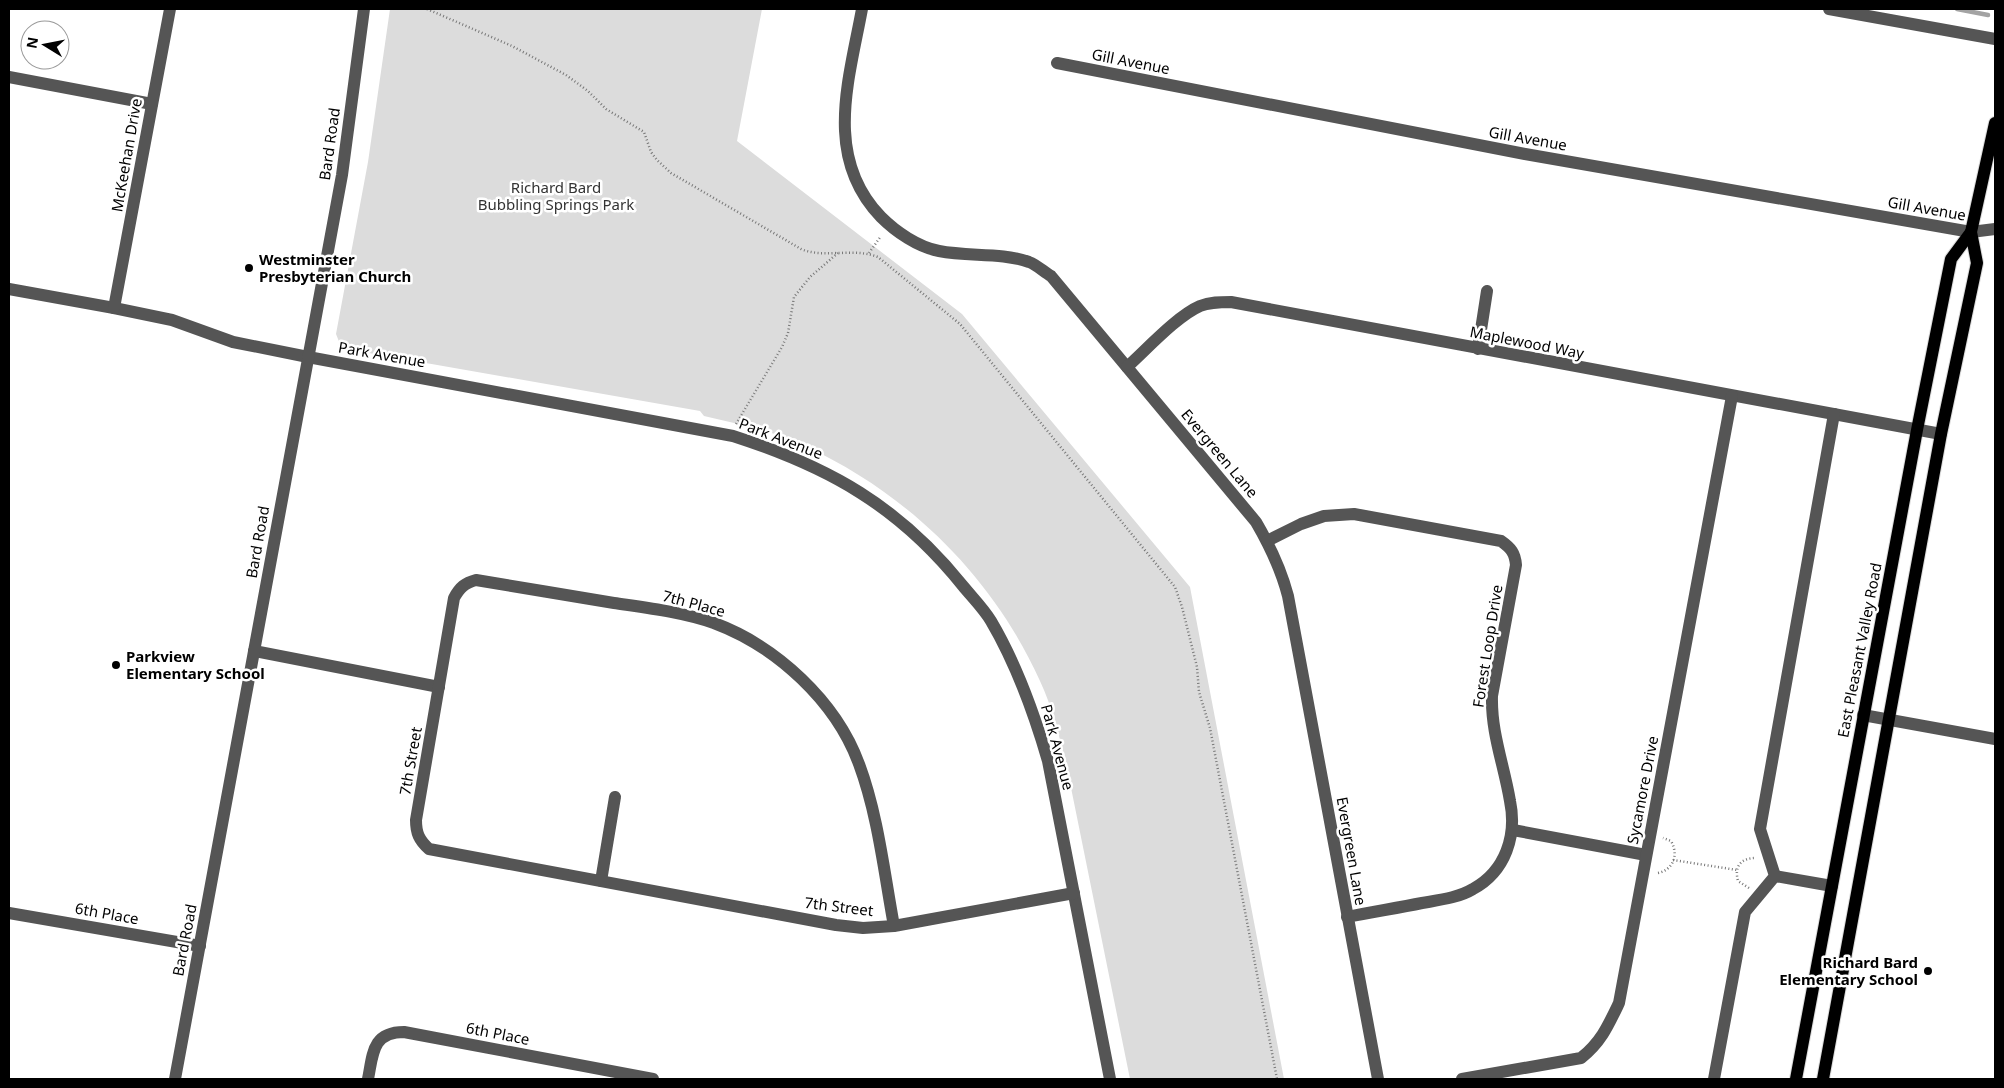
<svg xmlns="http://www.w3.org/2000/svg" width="2004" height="1088" viewBox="0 0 2004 1088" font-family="'Noto Sans',sans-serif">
  <rect width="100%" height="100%" fill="#fff"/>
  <path fill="#dcdcdc" d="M390 9H762L737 141 962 314 1190 587 1284 1079H1130L1067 768C1060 739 1053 709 1040 681 993 577 909 494 805 446 773 431 738 424 704 416L700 411 346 349 345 346 340 344 336 334 368 162Z"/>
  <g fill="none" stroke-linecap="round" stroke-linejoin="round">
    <polyline stroke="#a3a3a3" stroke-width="4.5" points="1957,9 1988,15"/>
    <defs>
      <g id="major">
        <polyline points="1796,1079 1917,430 1951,259 1971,232"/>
        <polyline points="1823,1079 1941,434 1977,263 1971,232 1995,123"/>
      </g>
    </defs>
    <use href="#major" stroke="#dbdbdb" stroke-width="14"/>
    <g stroke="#777" stroke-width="2.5" stroke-dasharray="1 2.5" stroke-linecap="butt">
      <path d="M427 9 512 46 566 75 588 91 606 109 644 132 651 152 657 160 671 173 801 249C825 259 852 247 878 257L960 324 1175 587 1182 607 1197 667 1199 692 1210 728 1277 1079"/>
      <polyline points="869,253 881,236"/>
      <polyline points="736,424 782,347 788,333 794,297 810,277 838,253"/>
      <polyline points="1673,860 1737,870"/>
      <path d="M1658 873C1673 870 1679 855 1671 841L1663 838"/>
      <path d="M1749 888 1738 881C1734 866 1741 858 1756 858"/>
    </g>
    <g stroke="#555" stroke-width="12">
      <path d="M862 9C849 80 823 157 881 217 896 232 918 247 939 251 969 257 1000 252 1029 262 1037 265 1044 272 1051 276L1256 522C1270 546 1281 569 1288 596L1378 1079"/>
      <polyline points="1829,9 1995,39"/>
      <polyline points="1057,63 1525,154 1971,232 1995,229"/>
      <polyline points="9,77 152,104"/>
      <path d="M9 289 114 308 172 320 233 342 308 357 733 436C829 467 899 506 963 586 972 597 984 609 991 621 1017 665 1034 713 1048 761L1110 1079"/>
      <polyline points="114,308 170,9"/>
      <polyline points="1478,349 1487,291"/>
      <path d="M1127 367C1147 349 1177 316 1200 306 1210 302 1220 302 1231 302L1941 434"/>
      <path d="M1267 541 1301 524 1324 516 1354 514 1501 541C1511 548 1515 553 1516 565L1492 696C1491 733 1504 765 1510 801 1517 835 1506 871 1473 889 1458 898 1439 900 1422 903 1397 908 1372 912 1347 917"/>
      <polyline points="254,651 439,687"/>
      <polyline points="1863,715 1995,739"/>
      <polyline points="1513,830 1646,855"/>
      <polyline points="1775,876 1832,886"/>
      <polyline points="601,881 615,797"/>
      <polyline points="9,913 200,946"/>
      <path d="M894 926C884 872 878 815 859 764 836 701 776 646 714 623 682 612 648 608 614 603 568 595 522 588 476 580 465 583 460 587 454 598L416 820C416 833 419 840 429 849L836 925 863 928 894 926 1074 893"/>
      <polyline points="175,1079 342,175 364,9"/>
      <path d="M368 1079C373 1054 372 1032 404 1032L653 1079"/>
      <path d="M1462 1079 1581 1058C1601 1042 1608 1026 1619 1003L1732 396"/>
      <polyline points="1714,1079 1745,912 1775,876 1760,829 1834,414"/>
    </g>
    <use href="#major" stroke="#000" stroke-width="12"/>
  </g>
  <g fill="#000" stroke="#fff" stroke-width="2">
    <circle cx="249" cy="268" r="5"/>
    <circle cx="116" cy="665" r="5"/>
    <circle cx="1928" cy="971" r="5"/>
  </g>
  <g text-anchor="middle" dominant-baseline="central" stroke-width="5" stroke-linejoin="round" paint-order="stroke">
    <g font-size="15" fill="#000" stroke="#fff">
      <text transform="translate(1131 61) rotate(11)">Gill Avenue</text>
      <text transform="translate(1528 138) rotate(10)">Gill Avenue</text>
      <text transform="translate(329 144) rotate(-82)">Bard Road</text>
      <text transform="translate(126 155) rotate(-80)">McKeehan Drive</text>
      <text transform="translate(1927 208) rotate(10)">Gill Avenue</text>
      <text transform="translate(1527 342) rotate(11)">Maplewood Way</text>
      <text transform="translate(382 354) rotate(10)">Park Avenue</text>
      <text transform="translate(781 438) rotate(21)">Park Avenue</text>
      <text transform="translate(1220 453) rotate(50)">Evergreen Lane</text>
      <text transform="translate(257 542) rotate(-80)">Bard Road</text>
      <text transform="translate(694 603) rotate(15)">7th Place</text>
      <text transform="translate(1487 646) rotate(-81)">Forest Loop Drive</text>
      <text transform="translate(1859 650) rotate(-79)">East Pleasant Valley Road</text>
      <text transform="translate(1058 747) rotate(75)">Park Avenue</text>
      <text transform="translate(410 761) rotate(-80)">7th Street</text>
      <text transform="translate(1642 790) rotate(-79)">Sycamore Drive</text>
      <text transform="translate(1352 851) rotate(80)">Evergreen Lane</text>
      <text transform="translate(839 906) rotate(7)">7th Street</text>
      <text transform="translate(107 913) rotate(10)">6th Place</text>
      <text transform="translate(184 940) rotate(-79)">Bard Road</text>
      <text transform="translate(498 1033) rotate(11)">6th Place</text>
    </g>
    <g font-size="15" fill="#333" stroke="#fff">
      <text x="556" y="187">Richard Bard<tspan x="556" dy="17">Bubbling Springs Park</tspan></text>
    </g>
    <g font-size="15" font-weight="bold" fill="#000" stroke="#fff" text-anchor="start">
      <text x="259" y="259">Westminster<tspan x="259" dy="17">Presbyterian Church</tspan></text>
      <text x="126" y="656">Parkview<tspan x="126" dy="17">Elementary School</tspan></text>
      <text x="1918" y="962" text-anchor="end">Richard Bard<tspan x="1918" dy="17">Elementary School</tspan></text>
    </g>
  </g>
  <rect width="2004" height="1088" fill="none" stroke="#000000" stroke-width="20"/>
  <g transform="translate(45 45) rotate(280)"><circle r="24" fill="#ffffff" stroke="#999999"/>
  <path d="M0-4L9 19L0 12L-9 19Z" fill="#000000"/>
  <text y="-8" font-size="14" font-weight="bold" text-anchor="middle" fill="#000000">N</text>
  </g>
</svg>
